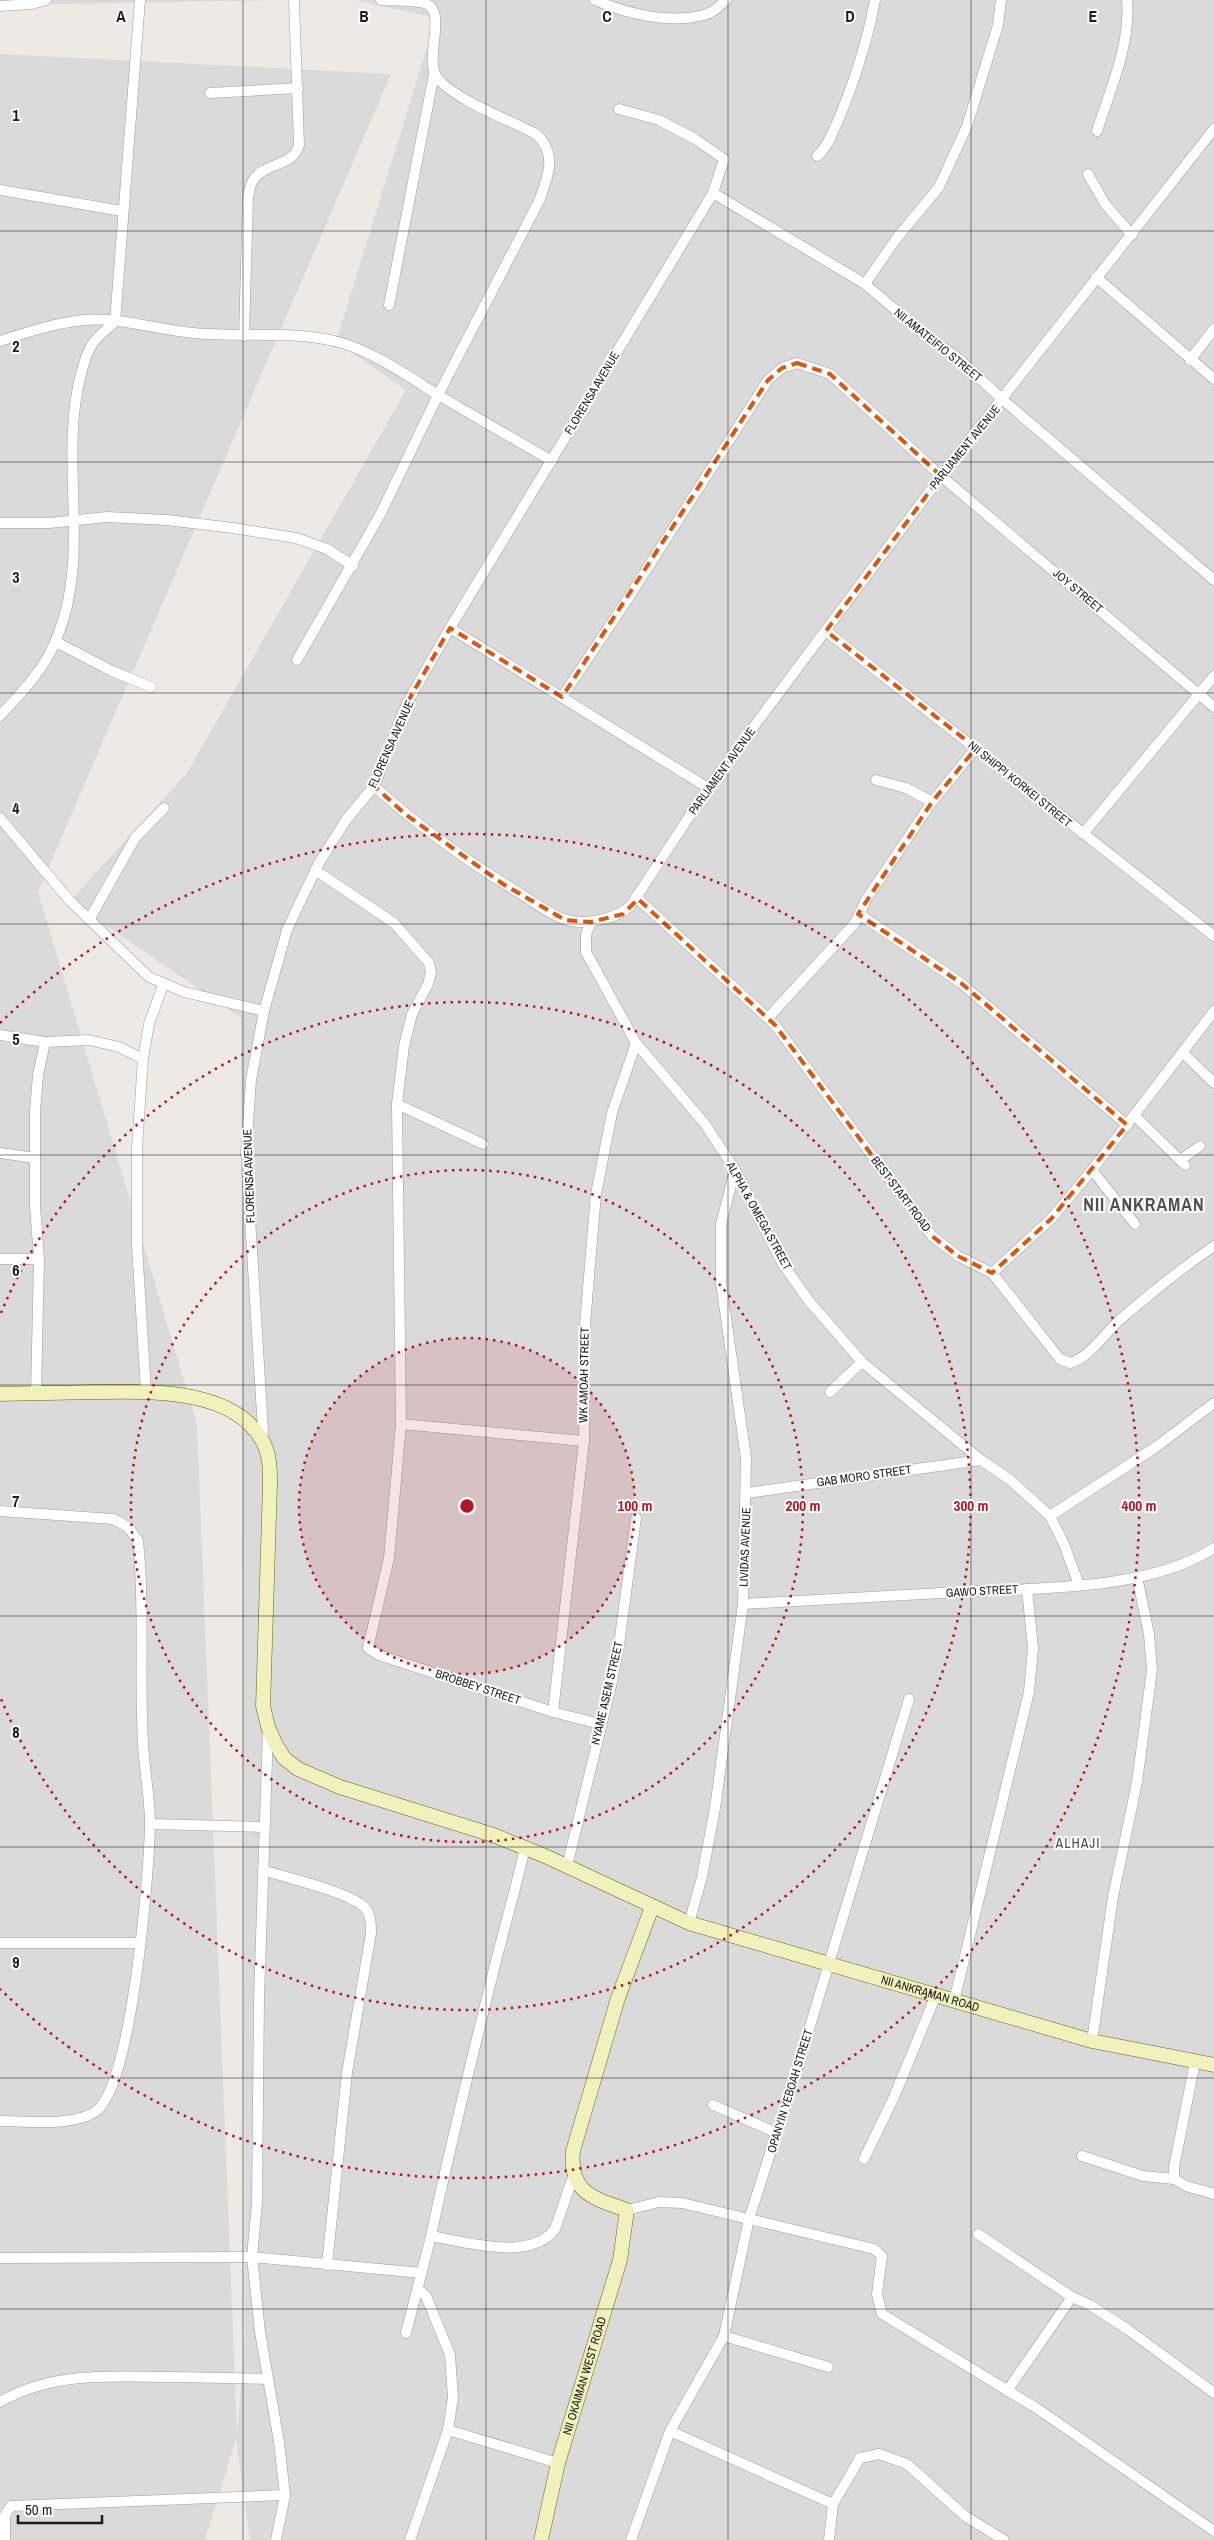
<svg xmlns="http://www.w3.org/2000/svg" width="1214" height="2540" viewBox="0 0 1214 2540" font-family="'Archivo Narrow',sans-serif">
  <rect width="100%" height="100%" fill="#ede9e4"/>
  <g fill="#dbdada">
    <polygon points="0,0 284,0 0,5"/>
    <polygon points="354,0 1214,0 1214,2540 250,2540 236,2439 205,2540 0,2540 0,54 391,74 38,892 197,1424 237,2433 245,2337 241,1018 70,901 187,773 406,390 336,342 436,18"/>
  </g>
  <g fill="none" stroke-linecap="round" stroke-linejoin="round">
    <defs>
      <g id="street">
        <path d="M381 0C395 1 411 0 424 3 450 10 421 62 439 80 458 101 510 120 536 134 558 154 548 177 539 201L438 395 552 461"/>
        <path d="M595 0C627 14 669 24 704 15 711 14 721 5 726 0"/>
        <polyline points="0,6 32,4 46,0"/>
        <polyline points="210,93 298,88"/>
        <path d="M1097 131C1110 90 1131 44 1127 0"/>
        <path d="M817 156C827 148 831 135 837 123 854 83 867 43 875 0"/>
        <polyline points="1088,174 1105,204 1132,235"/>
        <polyline points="0,190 122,211"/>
        <polyline points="713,193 865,284 925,335 958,358 1003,400 1214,580"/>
        <polyline points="1096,277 1214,379"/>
        <polyline points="865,284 896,239 939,187 967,126 998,25 1001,0"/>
        <polyline points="389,305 434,74"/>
        <path d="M244 336 248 197C249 192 250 184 254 179 266 162 293 167 299 145L294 0"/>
        <path d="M0 341C28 332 55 323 84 320 120 317 158 330 194 333 243 338 297 329 345 344 378 355 408 376 438 395L380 515 297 660"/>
        <polyline points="1190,360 1214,329"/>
        <polyline points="0,523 49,523 107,517 167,520 233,528 296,538 327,549 353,566"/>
        <polyline points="450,628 708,788"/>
        <polyline points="826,631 1214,936"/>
        <polyline points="56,642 112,671 151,687"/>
        <polyline points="562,697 627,600 768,380 782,368 797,363 830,374 941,476 1214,707"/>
        <path d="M0 716C21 693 44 670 56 640 92 556 59 464 80 378 83 367 86 352 93 343 99 335 108 328 115 322L140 0"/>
        <polyline points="876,780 906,788 932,802"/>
        <path d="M374 786C419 827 470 863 521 894 535 903 549 914 564 919 583 926 618 919 631 905L708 788 941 476 1214 129"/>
        <polyline points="0,818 70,901 149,977 184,992 264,1011"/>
        <polyline points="1083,834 1214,676"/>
        <polyline points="315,870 394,923 429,963 431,973 428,984 412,1014 404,1046 397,1104 401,1424 389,1558 368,1648 379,1655 553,1712 600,1724"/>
        <path d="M636 897 775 1025 932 1236 958 1256 992 1273 1060 1359 1070 1363C1092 1356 1104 1333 1122 1318 1152 1292 1182 1268 1214 1246"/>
        <polyline points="859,914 961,983 1127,1125"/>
        <polyline points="89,920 135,838 164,808"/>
        <polyline points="591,922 586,934 586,952 636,1043 705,1124 735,1170 782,1263 809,1301 862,1362 981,1460 1009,1479 1050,1516 1064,1544 1079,1585"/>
        <polyline points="768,1018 855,923 867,898 932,802 976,748"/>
        <polyline points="0,1035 45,1042 89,1040 119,1047 143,1059"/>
        <polyline points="1183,1053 1214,1083"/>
        <polyline points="397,1104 483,1144"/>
        <polyline points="1134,1115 1185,1165"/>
        <polyline points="0,1153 35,1158"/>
        <polyline points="1180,1160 1200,1146"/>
        <polyline points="1092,1170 1135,1224"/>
        <polyline points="0,1259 39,1259"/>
        <polyline points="992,1273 1051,1219 1092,1170 1214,1011"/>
        <polyline points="146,1391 137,1246 137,1148 143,1059 149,1024 163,985"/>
        <polyline points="830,1392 862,1362"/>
        <polyline points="36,1393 39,1259 35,1206 35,1111 38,1075 45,1042"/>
        <polyline points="401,1424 584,1441"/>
        <polyline points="262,1439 263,1431 246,1152 251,1080 264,1011 287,930 300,902 320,861 346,820 374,786 407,703 450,628 713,193 724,159 695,139 659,120 619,109"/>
        <polyline points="747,1493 981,1460"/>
        <path d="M0 1511 113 1519 128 1527 138 1541C145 1608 139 1675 143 1742 144 1769 150 1797 150 1825 149 1874 132 2086 96 2111 74 2127 27 2121 0 2121"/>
        <polyline points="1050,1516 1156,1447 1214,1403"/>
        <path d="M743 1604C815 1600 887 1596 959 1592 1036 1588 1148 1591 1214 1548"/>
        <polyline points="553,1712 584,1441 585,1324 596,1194 612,1113 636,1043"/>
        <polyline points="268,1730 259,1998 257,2203 252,2257 260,2332 279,2442 285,2495 276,2540"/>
        <polyline points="150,1824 264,1827"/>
        <polyline points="567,1866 611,1686 619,1645 636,1518"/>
        <path d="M263 1870C287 1878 344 1891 362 1905 371 1912 371 1923 371 1933L347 2073 327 2265"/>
        <polyline points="689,1923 702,1877 715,1808 743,1604 746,1458 721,1283 721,1224 735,1170"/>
        <polyline points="0,1943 140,1943"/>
        <polyline points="954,2001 1029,1692 1033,1648 1027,1589"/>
        <polyline points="1092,2041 1113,1897 1137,1782 1152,1670 1149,1634 1137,1577"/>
        <polyline points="1195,2062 1174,2167 1174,2179 1186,2186 1214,2194"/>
        <polyline points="713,2105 777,2133"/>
        <polyline points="1082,2156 1143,2176 1174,2179"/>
        <polyline points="864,2159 894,2097 936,1995"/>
        <polyline points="627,2210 659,2202 682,2203 874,2249 882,2256 877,2294 882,2314 1038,2409 1214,2531"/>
        <polyline points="978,2234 1072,2297 1090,2305 1127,2329 1214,2393"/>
        <path d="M431 2236C450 2146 472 2058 494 1969 504 1928 516 1889 525 1847"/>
        <polyline points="0,2258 252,2257 422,2273"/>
        <path d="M406 2333 431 2236C465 2242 531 2262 555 2229L574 2174"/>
        <polyline points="724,2336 828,2367"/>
        <polyline points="1007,2391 1072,2297"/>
        <path d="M0 2402C50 2373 105 2376 160 2377 196 2377 232 2378 268 2379"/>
        <polyline points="448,2430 558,2463"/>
        <polyline points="670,2431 833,2504"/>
        <polyline points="5,2540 5,2515 11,2506 285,2495"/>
        <polyline points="410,2540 448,2430 453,2397 450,2355 426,2296 418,2289"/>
        <polyline points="631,2540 670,2431 724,2336 749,2219 794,2079 909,1699"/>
        <polyline points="829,2540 833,2504 860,2458 879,2454 907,2464 965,2516 1004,2540"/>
      </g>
      <g id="secondary">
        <path id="s1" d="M0 1394C30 1393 61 1393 91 1392 144 1392 231 1386 262 1440 270 1454 270 1469 270 1484L263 1706 268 1727 276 1745 284 1758 298 1769 340 1787 493 1835 545 1856 689 1923 1092 2041 1214 2065"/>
        <path id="s2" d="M541 2540 558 2463 620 2260 627 2210C593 2198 569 2193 573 2151L618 1998 652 1907"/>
      </g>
    </defs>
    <use href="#street" stroke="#9e9e9e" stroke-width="11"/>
    <use href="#secondary" stroke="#656710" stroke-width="15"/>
    <use href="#street" stroke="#fff" stroke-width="10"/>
    <use href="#secondary" stroke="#f2f0bc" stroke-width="14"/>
  </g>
  <path fill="none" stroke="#de560d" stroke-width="4" stroke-dasharray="10 6" stroke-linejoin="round" d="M797 363 830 374 941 476 826 631 976 748 932 802 858 914 961 983 1127 1125 1051 1219 992 1273 958 1256 932 1236 775 1025 638 899 623 914 591 922 565 920 503 884 405 814 374 786 407 703 450 628 562 697 768 380 782 368Z"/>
  <path fill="none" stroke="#1d1d1d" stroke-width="1" stroke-opacity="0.55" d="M243 0V2540M486 0V2540M728 0V2540M971 0V2540M0 231H1214M0 462H1214M0 693H1214M0 924H1214M0 1155H1214M0 1385H1214M0 1616H1214M0 1847H1214M0 2078H1214M0 2309H1214"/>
  <circle cx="467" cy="1506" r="168" fill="#b41523" fill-opacity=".12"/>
  <g fill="none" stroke="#b41523" stroke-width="2.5" stroke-dasharray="2.5 5">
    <circle cx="467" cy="1506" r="168"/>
    <circle cx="467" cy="1506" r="336"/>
    <path d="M1 1313A504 504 0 1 1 1 1699"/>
    <path d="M0 1023A672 672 0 1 1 0 1989"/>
  </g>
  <g text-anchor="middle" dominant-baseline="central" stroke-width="4" stroke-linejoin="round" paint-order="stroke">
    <g font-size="12" fill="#1d1d1d" stroke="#fff">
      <text transform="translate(938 345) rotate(39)">NII AMATEIFIO STREET</text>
      <text transform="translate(592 393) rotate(-59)">FLORENSA AVENUE</text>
      <text transform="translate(965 447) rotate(-51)">PARLIAMENT AVENUE</text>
      <text transform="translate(1078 591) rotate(40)">JOY STREET</text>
      <text transform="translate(391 744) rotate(-66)">FLORENSA AVENUE</text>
      <text transform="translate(722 771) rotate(-54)">PARLIAMENT AVENUE</text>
      <text transform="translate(1020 784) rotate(39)">NII SHIPPI KORKEI STREET</text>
      <text transform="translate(249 1176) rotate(-92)">FLORENSA AVENUE</text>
      <text transform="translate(901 1194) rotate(53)">BEST START ROAD</text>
      <text transform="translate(759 1216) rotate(61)">ALPHA &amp; OMEGA STREET</text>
      <text transform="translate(584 1375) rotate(-89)">WK AMOAH STREET</text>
      <text transform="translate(864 1476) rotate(-8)">GAB MORO STREET</text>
      <text transform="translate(745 1547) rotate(-88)">LIVIDAS AVENUE</text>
      <text transform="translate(982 1591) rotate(-3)">GAWO STREET</text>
      <text transform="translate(478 1687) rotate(18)">BROBBEY STREET</text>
      <text transform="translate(607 1693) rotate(-77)">NYAME ASEM STREET</text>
      <text stroke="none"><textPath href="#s1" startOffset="1291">NII ANKRAMAN ROAD</textPath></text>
      <text transform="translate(790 2091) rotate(-73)">OPANYIN YEBOAH STREET</text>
      <text stroke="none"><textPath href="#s2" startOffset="170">NII OKAIMAN WEST ROAD</textPath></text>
    </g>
    <g font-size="14" letter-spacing="1" fill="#505050" stroke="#fff">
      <text x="1078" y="1843">ALHAJI</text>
    </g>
    <g font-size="18" font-weight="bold" letter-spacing="1" fill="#505050" stroke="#fff">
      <text x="1144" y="1204">NII ANKRAMAN</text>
    </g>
  </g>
  <g font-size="16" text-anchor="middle" font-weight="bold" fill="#1d1d1d" stroke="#fff" stroke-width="4" stroke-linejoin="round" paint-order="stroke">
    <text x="121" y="22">A</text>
    <text x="364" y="22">B</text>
    <text x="607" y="22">C</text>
    <text x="850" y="22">D</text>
    <text x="1093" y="22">E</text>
    <text x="16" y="121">1</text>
    <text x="16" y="352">2</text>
    <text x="16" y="583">3</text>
    <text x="16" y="814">4</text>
    <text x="16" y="1045">5</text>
    <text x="16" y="1276">6</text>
    <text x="16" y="1507">7</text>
    <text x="16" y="1738">8</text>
    <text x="16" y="1968">9</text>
  </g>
  <circle cx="467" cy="1506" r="8" fill="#b41523" stroke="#fff" stroke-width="2.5"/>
  <g font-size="15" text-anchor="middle" font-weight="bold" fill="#b41523" stroke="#fff" stroke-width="4" stroke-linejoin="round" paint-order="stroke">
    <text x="635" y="1511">100 m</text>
    <text x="803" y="1511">200 m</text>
    <text x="971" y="1511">300 m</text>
    <text x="1139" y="1511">400 m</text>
  </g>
  <path d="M18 2515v8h84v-8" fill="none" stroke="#1d1d1d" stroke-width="2.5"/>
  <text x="25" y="2515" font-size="15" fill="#1d1d1d" stroke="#ffffff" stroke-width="4" paint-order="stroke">50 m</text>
</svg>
